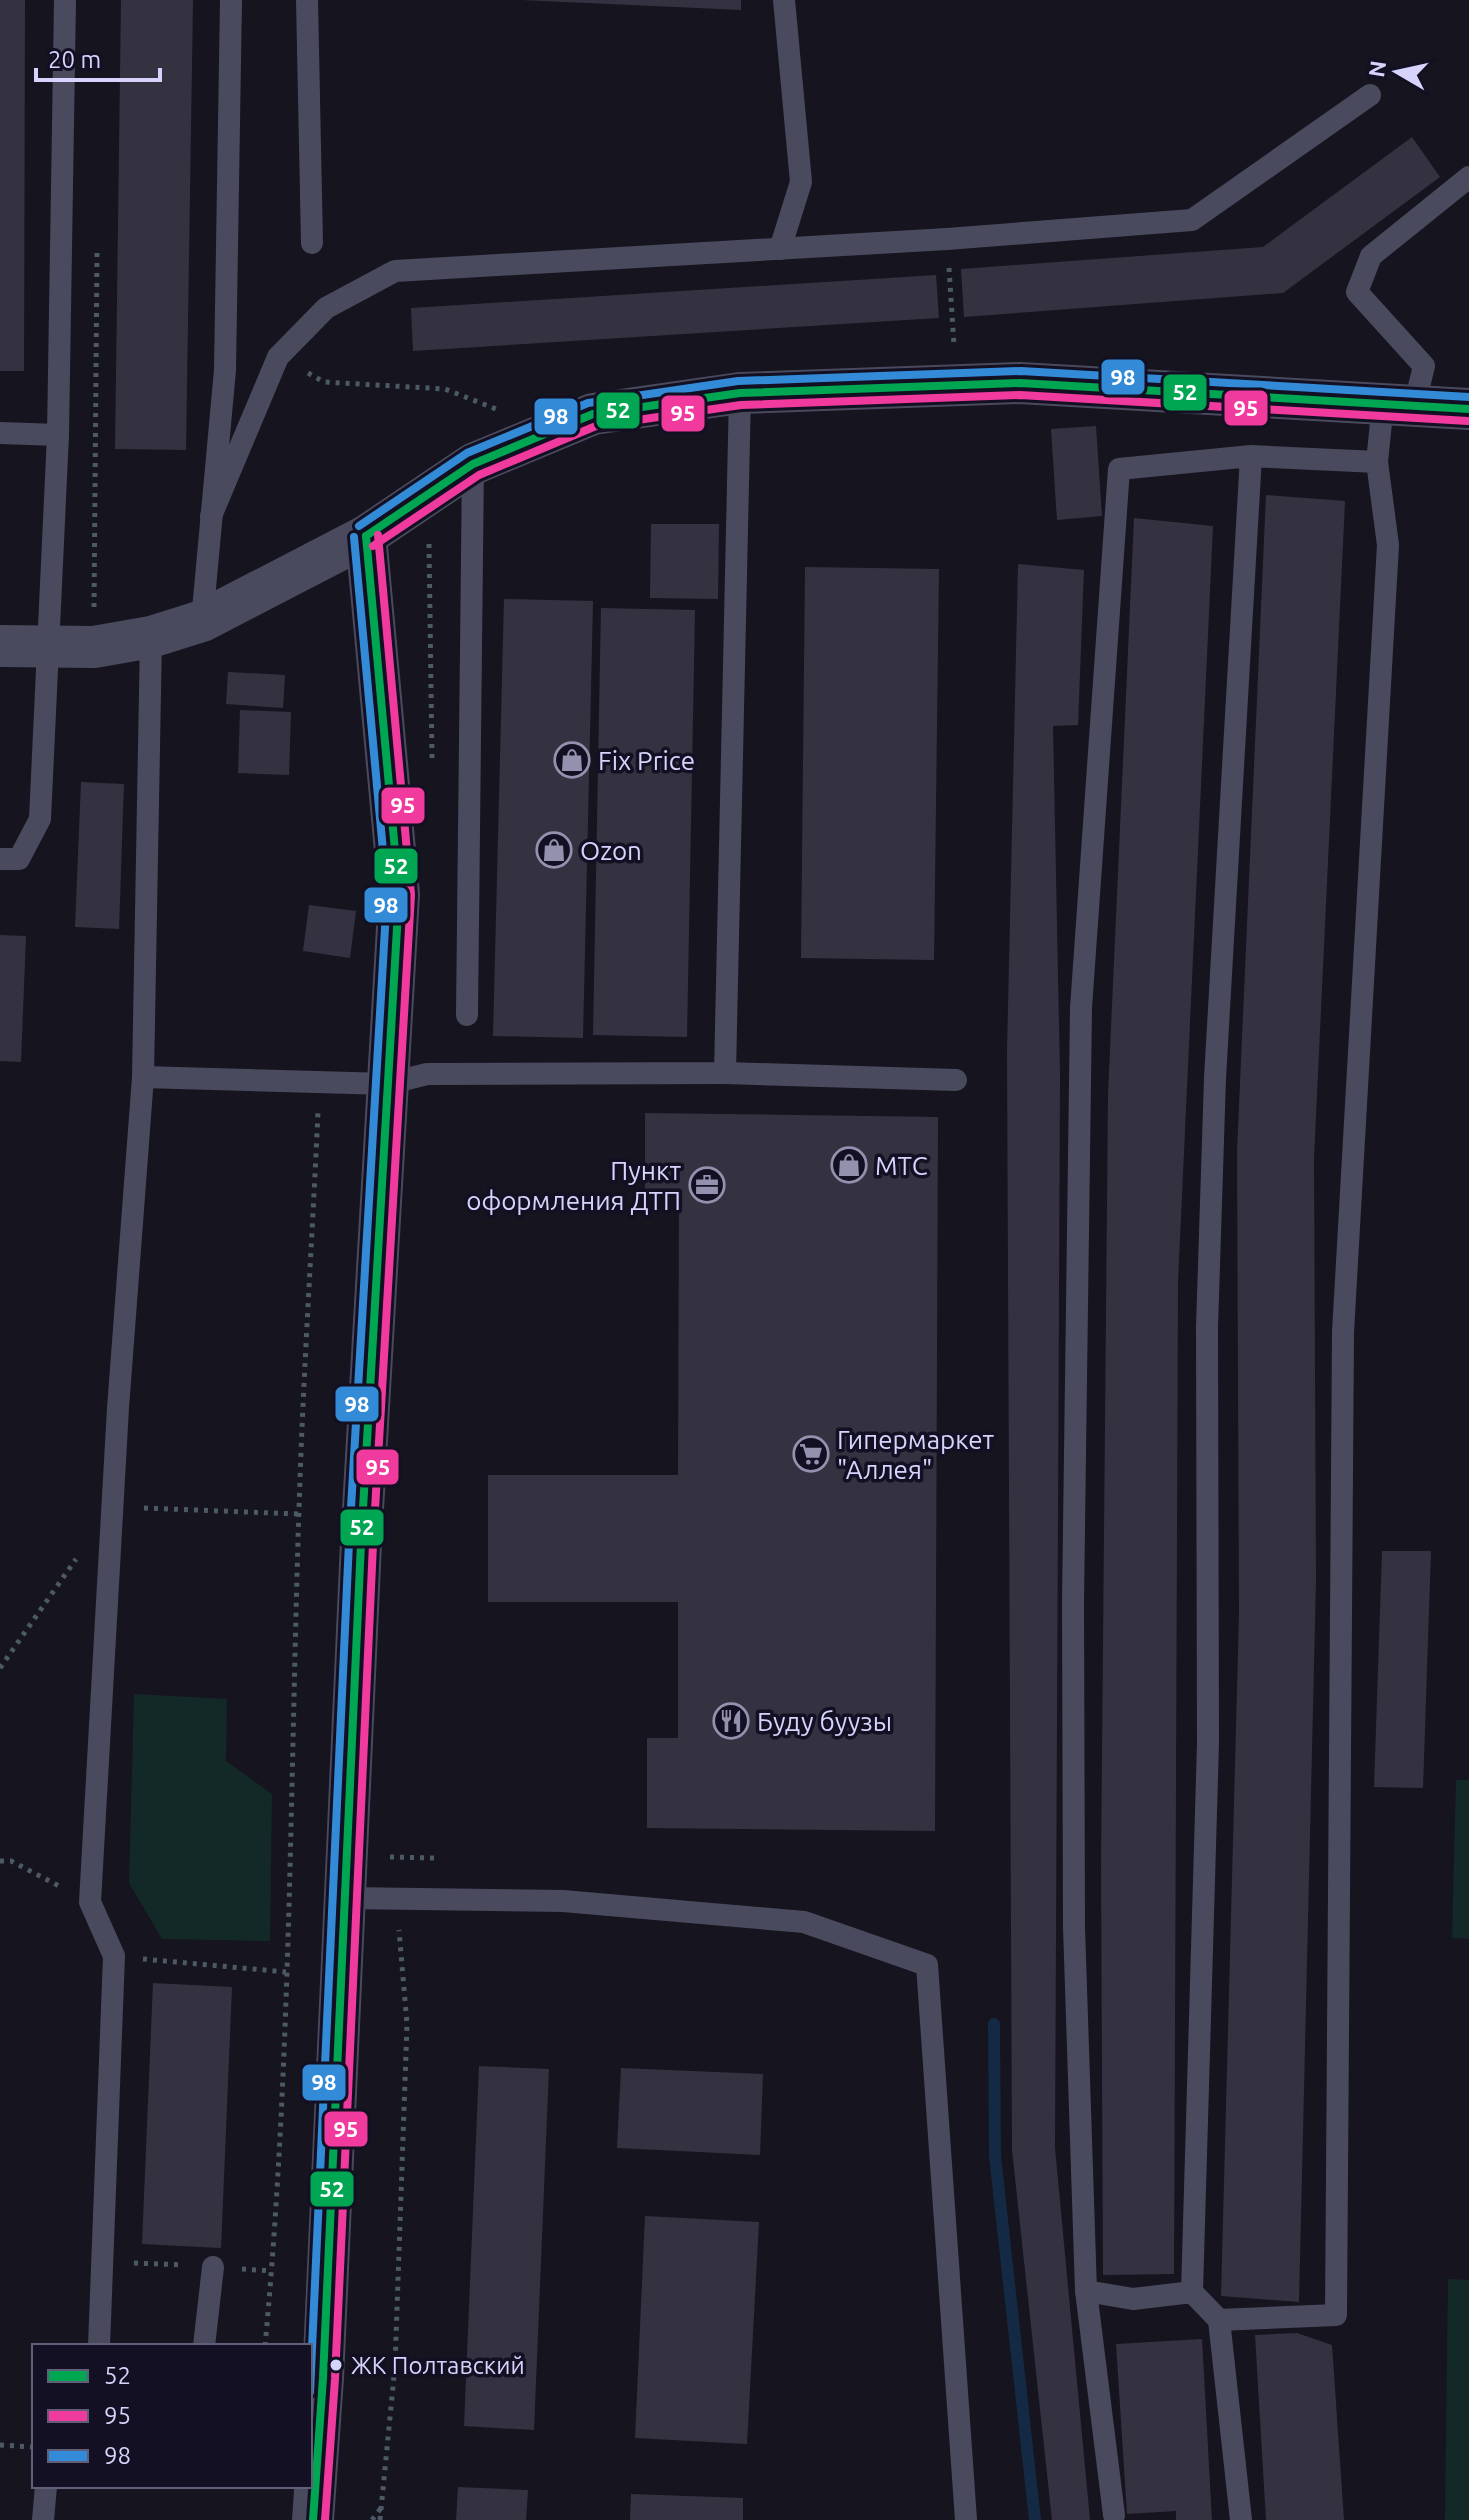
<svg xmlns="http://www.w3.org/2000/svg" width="1469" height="2520" viewBox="0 0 1469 2520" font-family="Ubuntu,sans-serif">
  <rect width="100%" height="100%" fill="#16141e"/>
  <g fill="#132928">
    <polygon points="134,1694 227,1699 226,1761 272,1794 270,1941 162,1939 129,1883"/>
    <polygon points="1456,1780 1469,1780 1469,1939 1452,1938"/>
    <polygon points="1448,2279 1469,2280 1469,2520 1445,2520"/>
  </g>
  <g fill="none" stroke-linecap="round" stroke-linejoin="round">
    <polyline stroke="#142944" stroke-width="12" points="994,2024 995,2156 1035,2520"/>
  </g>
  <g fill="#343240">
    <polygon points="0,0 25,0 24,371 0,371"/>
    <polygon points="121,0 193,0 186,450 115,449"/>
    <polygon points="521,0 741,0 741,10"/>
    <polygon points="1412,137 1440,177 1283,293 964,317 961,269 1263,247"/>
    <polygon points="936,275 939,318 413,351 411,308"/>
    <polygon points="1096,426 1102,516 1057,520 1051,429"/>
    <polygon points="1266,495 1345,501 1314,1158 1316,1580 1299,2302 1221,2296 1239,1613 1237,1151"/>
    <polygon points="1134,518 1213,526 1178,1282 1174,2274 1103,2275 1101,1864 1108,1094"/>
    <polygon points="651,524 719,524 718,599 650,598"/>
    <polygon points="1018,564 1084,570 1078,725 1053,726 1060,1075 1055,2148 1090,2520 1052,2520 1012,2150 1007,1052"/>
    <polygon points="805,567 939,569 934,960 801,958"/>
    <polygon points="504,599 593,601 583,1038 493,1036"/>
    <polygon points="601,608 695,610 687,1037 593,1035"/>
    <polygon points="228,672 285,675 283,708 226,704"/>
    <polygon points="240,710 291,712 289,775 238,773"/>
    <polygon points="81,782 124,784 119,929 75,927"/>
    <polygon points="309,905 356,911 350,958 303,951"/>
    <polygon points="0,935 26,936 21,1062 0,1061"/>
    <polygon points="645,1113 938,1117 935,1831 647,1828 647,1738 678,1738 678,1602 488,1602 488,1475 678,1475 679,1193 645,1193"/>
    <polygon points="1382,1551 1431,1551 1423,1788 1374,1787"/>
    <polygon points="153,1983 232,1987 221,2248 142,2244"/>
    <polygon points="479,2066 549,2069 534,2430 464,2426"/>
    <polygon points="621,2068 763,2074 760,2155 617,2148"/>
    <polygon points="645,2216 759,2222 747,2444 635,2438"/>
    <polygon points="1297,2333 1332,2345 1344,2520 1266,2520 1255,2335"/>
    <polygon points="1202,2339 1212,2520 1176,2520 1176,2511 1127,2514 1116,2344"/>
    <polygon points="458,2487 528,2490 526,2520 456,2520"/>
    <polygon points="631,2494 743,2498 743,2520 630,2520"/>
  </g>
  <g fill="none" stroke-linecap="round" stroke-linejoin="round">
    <g stroke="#4c5a65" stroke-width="5" stroke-dasharray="4 6" stroke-linecap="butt">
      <polyline points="949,268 954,345"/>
      <polyline points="308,373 324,382 445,389 496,409"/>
      <polyline points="429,544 432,758"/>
      <polyline points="94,607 97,253"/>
      <polyline points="144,1508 298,1514"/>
      <polyline points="0,1668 76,1559"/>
      <polyline points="390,1857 434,1858"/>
      <polyline points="0,1861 11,1861 61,1887"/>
      <polyline points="143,1959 286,1972"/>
      <polyline points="134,2263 184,2265"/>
      <polyline points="242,2269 272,2271"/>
      <path d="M265 2346C291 2068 290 1787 299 1509 303 1377 312 1245 318 1112"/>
      <polyline points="0,2445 34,2447"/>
      <polyline points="372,2520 381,2508"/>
      <polyline points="380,2520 395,2366 407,2024 399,1930"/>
    </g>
    <g stroke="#4a4a5e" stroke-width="22">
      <polyline points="307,0 312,243"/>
      <polyline points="780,249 801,182 784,0"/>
      <polyline points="1414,407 1424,366 1357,292 1371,256 1469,177"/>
      <polyline points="0,433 58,435 65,0"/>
      <polyline points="211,516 278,357 326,308 395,271 947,239 1192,220 1370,95"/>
      <polyline points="202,621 225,370 231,0"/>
      <polyline points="0,859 19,859 40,819 58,435"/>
      <polyline points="467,1015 473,464"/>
      <polyline points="725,1073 956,1080"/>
      <polyline points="143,1077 387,1084 427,1074 725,1073 740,393"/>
      <polyline points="346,1898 563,1901 804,1922 927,1965 966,2520"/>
      <polyline points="1086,2291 1114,2515"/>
      <polyline points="1192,2292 1133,2299 1086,2291 1074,1927 1073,1602 1081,1008 1119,469 1251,456 1377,462 1388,545 1343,1332 1336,2315 1219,2320 1192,2292 1208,1743 1207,1327 1215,1078 1251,456 1377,462 1383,403"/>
      <polyline points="1219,2320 1241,2520"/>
      <polyline points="99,2346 114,1956 90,1902 118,1408 143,1077 151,637"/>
      <polyline points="204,2346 213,2267"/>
      <polyline points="43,2520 46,2486"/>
    </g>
    <g stroke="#4a4a5e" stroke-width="42">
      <polyline points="0,646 94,647 151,637 202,621 366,536 473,464 593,414 740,393 1020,383 1469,409"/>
      <polyline points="313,2520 323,2378 361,1543 399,894 366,536"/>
    </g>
    <defs>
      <g id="bus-1">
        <polyline points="366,536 473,464 593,414 740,393 1020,383 1469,409"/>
        <polyline points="313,2520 323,2378 361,1543 399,894 366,536"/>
      </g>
      <g id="bus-2">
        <polyline points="373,546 479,475 596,426 741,405 1020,395 1468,421"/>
        <polyline points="325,2520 335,2379 373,1544 411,895 378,535"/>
      </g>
      <g id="bus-3">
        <polyline points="359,526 467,453 588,403 738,381 1021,371 1469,397"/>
        <polyline points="310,2392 349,1542 387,894 354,537"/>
      </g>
    </defs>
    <use href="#bus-1" stroke="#121022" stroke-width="14"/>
    <use href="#bus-2" stroke="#121022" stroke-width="14"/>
    <use href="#bus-3" stroke="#121022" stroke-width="14"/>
    <use href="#bus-1" stroke="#00a651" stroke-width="8"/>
    <use href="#bus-2" stroke="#f13a9d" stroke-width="8"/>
    <use href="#bus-3" stroke="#338bd7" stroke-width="8"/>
  </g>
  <defs>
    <symbol id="shop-ring" viewBox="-11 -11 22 22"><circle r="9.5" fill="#121022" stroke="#9391ae" stroke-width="1.5"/><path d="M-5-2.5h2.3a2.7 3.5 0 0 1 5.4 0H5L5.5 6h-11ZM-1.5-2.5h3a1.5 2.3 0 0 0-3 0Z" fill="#9391ae"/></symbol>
    <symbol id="office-ring" viewBox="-11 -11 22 22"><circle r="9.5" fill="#121022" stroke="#9391ae" stroke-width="1.5"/><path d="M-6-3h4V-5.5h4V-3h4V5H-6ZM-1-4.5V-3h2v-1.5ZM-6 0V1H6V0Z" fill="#9391ae"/></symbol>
    <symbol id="supermarket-ring" viewBox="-11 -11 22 22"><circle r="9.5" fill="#121022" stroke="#9391ae" stroke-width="1.5"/><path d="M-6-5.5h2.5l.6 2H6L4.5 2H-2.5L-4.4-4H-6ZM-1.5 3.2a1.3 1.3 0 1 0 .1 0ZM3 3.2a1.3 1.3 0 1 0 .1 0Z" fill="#9391ae"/></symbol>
    <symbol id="restaurant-ring" viewBox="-11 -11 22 22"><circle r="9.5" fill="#121022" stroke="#9391ae" stroke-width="1.5"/><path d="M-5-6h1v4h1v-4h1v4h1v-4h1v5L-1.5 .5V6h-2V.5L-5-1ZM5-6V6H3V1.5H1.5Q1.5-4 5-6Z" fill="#9391ae"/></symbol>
  </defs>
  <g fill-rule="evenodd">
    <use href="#shop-ring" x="552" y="740" width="40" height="40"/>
    <use href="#shop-ring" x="534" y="830" width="40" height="40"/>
    <use href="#shop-ring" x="829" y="1145" width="40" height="40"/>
    <use href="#office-ring" x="687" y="1165" width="40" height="40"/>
    <use href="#supermarket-ring" x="791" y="1434" width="40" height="40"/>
    <use href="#restaurant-ring" x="711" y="1701" width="40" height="40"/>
  </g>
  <circle fill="#d6d4fc" stroke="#121022" stroke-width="3" cx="336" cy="2365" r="7"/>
  <g text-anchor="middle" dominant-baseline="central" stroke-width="7" stroke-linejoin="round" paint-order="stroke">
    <g font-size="24" fill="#d6d4fc" stroke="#121022" text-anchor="start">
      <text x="351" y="2365">ЖК Полтавский</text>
    </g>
    <g font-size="26" fill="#d6d4fc" stroke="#121022" text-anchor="start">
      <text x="598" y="760">Fix Price</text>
      <text x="580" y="850">Ozon</text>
      <text x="875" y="1165">МТС</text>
      <text x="681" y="1170" text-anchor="end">Пункт<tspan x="681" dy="30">оформления ДТП</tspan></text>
      <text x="837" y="1439">Гипермаркет<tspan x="837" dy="30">"Аллея"</tspan></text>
      <text x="757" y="1721">Буду буузы</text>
    </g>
  </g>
  <g stroke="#121022" stroke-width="3">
    <rect x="1100" y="358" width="46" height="38" rx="8" fill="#338bd7"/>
    <rect x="1162" y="373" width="46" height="39" rx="8" fill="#00a651"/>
    <rect x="1223" y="389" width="46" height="38" rx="8" fill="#f13a9d"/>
    <rect x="595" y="391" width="46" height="39" rx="8" fill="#00a651"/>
    <rect x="660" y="394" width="46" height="39" rx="8" fill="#f13a9d"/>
    <rect x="533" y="397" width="46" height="39" rx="8" fill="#338bd7"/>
    <rect x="380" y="786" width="46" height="39" rx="8" fill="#f13a9d"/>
    <rect x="373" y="847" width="46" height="38" rx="8" fill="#00a651"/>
    <rect x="363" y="886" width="46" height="38" rx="8" fill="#338bd7"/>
    <rect x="334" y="1385" width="46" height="38" rx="8" fill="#338bd7"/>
    <rect x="355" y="1448" width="45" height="38" rx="8" fill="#f13a9d"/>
    <rect x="339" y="1508" width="46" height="39" rx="8" fill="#00a651"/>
    <rect x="301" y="2063" width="46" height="39" rx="8" fill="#338bd7"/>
    <rect x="323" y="2110" width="46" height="38" rx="8" fill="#f13a9d"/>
    <rect x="309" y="2170" width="46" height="38" rx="8" fill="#00a651"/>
  </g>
  <g font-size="22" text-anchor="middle" font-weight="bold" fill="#fff">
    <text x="1123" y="385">98</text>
    <text x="1185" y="400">52</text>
    <text x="1246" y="416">95</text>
    <text x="618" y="418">52</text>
    <text x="683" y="421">95</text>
    <text x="556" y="424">98</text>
    <text x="403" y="813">95</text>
    <text x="396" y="874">52</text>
    <text x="386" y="913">98</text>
    <text x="357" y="1412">98</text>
    <text x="378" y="1475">95</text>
    <text x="362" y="1535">52</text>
    <text x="324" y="2090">98</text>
    <text x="346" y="2137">95</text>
    <text x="332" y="2197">52</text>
  </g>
  <rect x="32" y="2344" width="280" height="144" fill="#121022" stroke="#605e79" stroke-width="2"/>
  <rect x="48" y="2370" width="40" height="12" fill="#00a651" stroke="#605e79" stroke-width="2"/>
  <text x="104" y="2384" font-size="24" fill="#d6d4fc">52</text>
  <rect x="48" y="2410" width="40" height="12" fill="#f13a9d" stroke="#605e79" stroke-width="2"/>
  <text x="104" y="2424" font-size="24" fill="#d6d4fc">95</text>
  <rect x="48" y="2450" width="40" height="12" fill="#338bd7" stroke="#605e79" stroke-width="2"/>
  <text x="104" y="2464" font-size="24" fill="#d6d4fc">98</text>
  <g transform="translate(1397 72) rotate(279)" stroke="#121022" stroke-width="6" paint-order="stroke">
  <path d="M0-6L14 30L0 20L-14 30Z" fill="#d6d4fc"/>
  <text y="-12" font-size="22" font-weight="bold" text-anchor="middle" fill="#d6d4fc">N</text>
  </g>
  <path d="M36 68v12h124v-12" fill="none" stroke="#d6d4fc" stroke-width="4"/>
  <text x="48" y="68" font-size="24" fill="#d6d4fc" stroke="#121022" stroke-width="6" paint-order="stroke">20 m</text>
</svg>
